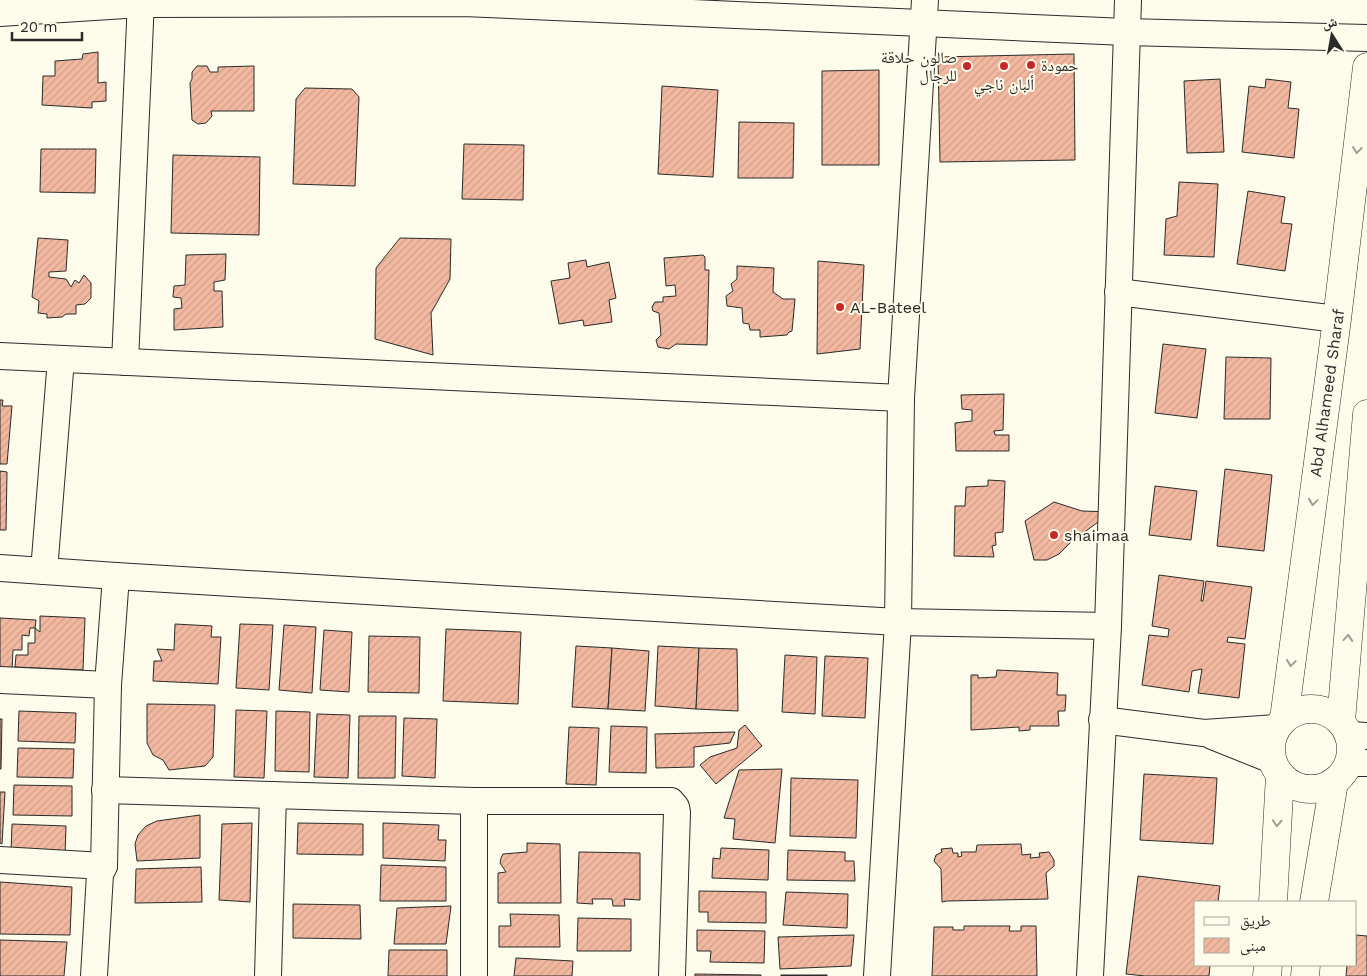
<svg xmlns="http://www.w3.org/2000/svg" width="1367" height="976" viewBox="0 0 1367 976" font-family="'Work Sans','Noto Naskh Arabic',sans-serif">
  <defs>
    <pattern id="building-hatch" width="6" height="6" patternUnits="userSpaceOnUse" patternTransform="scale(1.25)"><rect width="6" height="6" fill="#f2b8a0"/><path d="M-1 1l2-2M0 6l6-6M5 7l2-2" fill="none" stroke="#d09e8a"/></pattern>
  </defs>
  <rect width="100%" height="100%" fill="#fdfbea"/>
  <g fill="url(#building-hatch)" stroke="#2b2b2b">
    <polygon points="98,52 98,83 106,82 106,101 92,102 92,108 42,105 43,76 55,76 55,61 82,59 83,54"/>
    <polygon points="1074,54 1075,160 940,162 938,57"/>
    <polygon points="197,66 207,66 210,72 218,72 218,67 254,66 254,111 211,111 212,116 206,123 198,124 192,120 190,83 192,79 192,72"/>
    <polygon points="879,70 879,165 822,165 822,71"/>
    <polygon points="1220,79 1224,152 1187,153 1184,81"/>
    <polygon points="1266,79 1291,82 1288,108 1299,109 1294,158 1242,152 1249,86 1265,88"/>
    <polygon points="662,86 718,90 713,177 658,174"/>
    <polygon points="305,88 352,89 359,97 355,186 293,184 296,99"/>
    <polygon points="739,122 794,123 793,178 738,178"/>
    <polygon points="464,144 524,145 523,200 462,199"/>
    <polygon points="41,149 96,149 95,193 40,192"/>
    <polygon points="173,155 260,157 259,235 171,233"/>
    <polygon points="1179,182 1218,184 1214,257 1164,255 1166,219 1177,216"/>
    <polygon points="1248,191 1285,197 1281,223 1292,224 1285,271 1237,264"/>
    <polygon points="38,238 68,240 66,271 49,272 49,277 66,279 71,287 75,280 79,283 84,275 91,283 91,298 85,304 76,305 76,314 66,314 62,317 47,318 47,314 38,313 39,301 32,297"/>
    <polygon points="400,238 451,239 450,279 431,313 433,355 375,339 376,268"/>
    <polygon points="226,254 225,280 214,282 214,291 222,291 223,327 174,330 174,309 182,308 181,298 173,297 174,286 185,285 186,255"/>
    <polygon points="703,255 705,257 705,270 709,270 707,345 676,344 669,349 658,347 656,340 661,335 659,313 653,311 652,307 655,302 663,302 663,297 676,296 675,285 666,286 664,258"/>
    <polygon points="586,260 587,267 609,262 616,298 609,300 612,322 584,326 583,320 559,324 551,281 570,278 568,263"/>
    <polygon points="818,261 864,265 860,349 817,354"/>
    <polygon points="737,266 774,268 773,292 783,299 795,299 792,331 789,332 787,335 760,337 760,330 750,330 749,324 743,323 742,308 727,306 726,296 733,291 731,284 737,279"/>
    <polygon points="1163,344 1206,349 1197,418 1155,413"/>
    <polygon points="1226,357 1271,358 1270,419 1224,419"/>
    <polygon points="1004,394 1003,430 994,431 995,435 1009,435 1009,451 956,451 955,423 972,421 972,410 962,409 961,395"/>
    <polygon points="0,400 3,400 2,406 12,406 7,464 0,464"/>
    <polygon points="1225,469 1272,475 1264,551 1217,546"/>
    <polygon points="0,471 7,472 6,530 0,530"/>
    <polygon points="988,480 1005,481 1003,532 995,533 996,545 992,546 994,557 954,556 955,506 965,506 966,487 988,486"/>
    <polygon points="1155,486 1197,491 1191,540 1149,535"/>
    <polygon points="1054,502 1082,511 1112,512 1072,541 1059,554 1047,560 1034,560 1025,521"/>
    <polygon points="1159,575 1204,581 1201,601 1203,601 1206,581 1252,587 1245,639 1228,637 1227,642 1245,644 1239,698 1198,693 1202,669 1192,671 1189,692 1142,685 1149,635 1168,637 1169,629 1152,626"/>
    <polygon points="40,616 85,618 83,670 15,667 16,655 28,655 28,643 35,643 35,628 40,632"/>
    <polygon points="0,618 36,620 35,628 30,628 29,636 22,635 22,650 13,650 12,671 0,670"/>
    <polygon points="175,624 212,626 211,637 221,637 218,684 153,681 154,661 162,661 157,649 174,650"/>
    <polygon points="240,624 273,625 269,690 236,688"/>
    <polygon points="284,625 316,627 312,693 279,690"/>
    <polygon points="446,629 521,632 518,704 443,701"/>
    <polygon points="324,630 352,632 349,692 320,690"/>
    <polygon points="369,636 420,637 419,693 368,692"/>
    <polygon points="576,646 612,648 608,709 572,707"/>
    <polygon points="658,646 699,648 696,709 655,706"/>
    <polygon points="612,648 649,651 645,711 608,709"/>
    <polygon points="699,648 737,649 738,711 696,709"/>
    <polygon points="785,655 817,657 815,714 782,712"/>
    <polygon points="825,656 868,658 865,718 822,716"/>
    <polygon points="997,670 1058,673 1057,695 1066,695 1065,711 1058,711 1059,726 1030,726 1030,730 1019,731 1019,727 971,730 971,675 978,675 978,678 996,677"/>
    <polygon points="147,704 215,705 213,757 205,766 169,770 163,760 153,755 147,743"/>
    <polygon points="236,710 267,711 264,778 234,777"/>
    <polygon points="19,711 76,713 75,743 18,741"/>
    <polygon points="276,711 310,712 309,772 275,771"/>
    <polygon points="317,714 350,715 348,778 314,777"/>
    <polygon points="359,716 396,716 395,778 358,778"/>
    <polygon points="404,718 437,719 435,778 402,776"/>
    <polygon points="0,719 2,719 1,769 0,769"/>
    <polygon points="745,725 762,746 716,784 700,765 710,757 737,748 739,730"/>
    <polygon points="611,726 647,727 646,773 609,772"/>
    <polygon points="569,727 599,728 596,785 566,784"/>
    <polygon points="735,732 730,743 694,747 694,767 656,768 655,734"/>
    <polygon points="18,748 74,749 73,778 17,777"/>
    <polygon points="782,769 775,843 733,839 735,819 724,818 739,770"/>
    <polygon points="1144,774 1217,778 1213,844 1140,840"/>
    <polygon points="791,778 858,780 856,838 790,836"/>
    <polygon points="14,785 72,786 72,816 13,815"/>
    <polygon points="0,792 5,792 2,844 0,843"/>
    <polygon points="200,815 200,858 137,861 135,844 138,835 146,826 157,821"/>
    <polygon points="252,823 250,902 219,900 222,824"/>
    <polygon points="298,823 363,824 363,855 297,854"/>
    <polygon points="383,823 439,825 438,840 446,840 445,861 383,858"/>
    <polygon points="12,824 66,826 65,855 11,853"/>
    <polygon points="527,843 560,844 561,903 498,903 498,873 506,872 500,863 501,858 503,854 527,852"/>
    <polygon points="1021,844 1022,855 1031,854 1030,858 1040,857 1039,853 1049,852 1054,860 1054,866 1046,873 1048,899 947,901 942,902 941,869 934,861 936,855 942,852 941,849 952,848 953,853 958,853 958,857 962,856 961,852 976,852 977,845"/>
    <polygon points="721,848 769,850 768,880 712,878 713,858 720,859"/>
    <polygon points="788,850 845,852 845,861 854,861 855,881 787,880"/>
    <polygon points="579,852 640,853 640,900 624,899 625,906 613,906 612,899 592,899 593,904 577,903"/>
    <polygon points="381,865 446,867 446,901 380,901"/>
    <polygon points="201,867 202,902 135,903 136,869"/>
    <polygon points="1138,876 1220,886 1218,902 1196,902 1196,965 1210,965 1209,976 1145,976 1126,974"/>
    <polygon points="0,882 72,887 70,935 0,934"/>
    <polygon points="699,891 766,892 766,923 708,922 708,912 699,912"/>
    <polygon points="786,892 848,894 847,928 783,925"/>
    <polygon points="293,904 360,905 361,939 293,938"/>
    <polygon points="451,906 446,944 394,944 397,908"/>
    <polygon points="510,914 559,915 560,947 499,947 499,926 511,926"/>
    <polygon points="578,918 631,919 631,951 577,951"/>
    <polygon points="964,926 1010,926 1009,931 1021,931 1021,926 1036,926 1037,976 932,976 934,927 953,927 953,930 964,930"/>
    <polygon points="697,930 765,931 764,963 710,962 711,951 697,951"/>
    <polygon points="854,935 851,966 780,969 778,937"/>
    <polygon points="1356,935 1367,936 1367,976 1346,976 1347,965 1356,965"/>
    <polygon points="0,940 67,942 64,976 0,976"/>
    <polygon points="389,950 447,950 447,976 388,976"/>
    <polygon points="516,958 573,961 572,976 514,976"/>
    <polygon points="695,974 761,975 761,976 695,976"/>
    <rect x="781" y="975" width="46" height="1"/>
  </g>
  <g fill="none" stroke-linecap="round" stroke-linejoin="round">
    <defs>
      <g id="minor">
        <polyline points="0,13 141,4 464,3 1126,32 1367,38"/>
        <polyline points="1118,292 1337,319"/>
        <polyline points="0,356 901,398"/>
        <polyline points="125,362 141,0"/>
        <polyline points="0,568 116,576 515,600 898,622 1108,626"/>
        <polyline points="44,571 61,359"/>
        <polyline points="0,680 108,685"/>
        <polyline points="1102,720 1204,733 1276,728"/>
        <polyline points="1350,735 1367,736"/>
        <polyline points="1212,736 1272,760"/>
        <polyline points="1349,763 1367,763"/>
        <polyline points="105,790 474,801 671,801 676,807 677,812 672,976"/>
        <polyline points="0,860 104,866"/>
        <polyline points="94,976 100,874 104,866 108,685 116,576"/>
        <polyline points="268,976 273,795"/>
        <polyline points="474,976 474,801"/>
        <polyline points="877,976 898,622 901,398 925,0"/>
        <polyline points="1090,976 1108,626 1128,0"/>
      </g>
      <g id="major">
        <circle cx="1311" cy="749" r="40"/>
        <polyline points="1284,719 1337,319 1367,67"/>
        <polyline points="1341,721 1367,414"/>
        <polyline points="1273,902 1280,775"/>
        <polyline points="1314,902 1334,782"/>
        <polyline points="1267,976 1268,965"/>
        <polyline points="1305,976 1306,965"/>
      </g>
    </defs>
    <use href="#minor" stroke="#2b2b2b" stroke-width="28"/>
    <use href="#major" stroke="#2b2b2b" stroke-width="29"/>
    <use href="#minor" stroke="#fdfbea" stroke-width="26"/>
    <use href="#major" stroke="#fdfbea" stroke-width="28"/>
  </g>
  <defs><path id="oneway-chevron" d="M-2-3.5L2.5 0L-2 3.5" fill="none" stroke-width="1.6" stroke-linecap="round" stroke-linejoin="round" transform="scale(1.25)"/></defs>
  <g stroke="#9e9d94">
    <use href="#oneway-chevron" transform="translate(1357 150) rotate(97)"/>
    <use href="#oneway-chevron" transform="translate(1313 502) rotate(98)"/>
    <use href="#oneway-chevron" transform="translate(1348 638) rotate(-85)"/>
    <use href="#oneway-chevron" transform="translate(1291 663) rotate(98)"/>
    <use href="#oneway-chevron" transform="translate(1277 823) rotate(93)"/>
  </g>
  <g fill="#c62828" stroke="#fdfbea" stroke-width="2">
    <circle cx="1031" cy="65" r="5"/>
    <circle cx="967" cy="66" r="5"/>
    <circle cx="1004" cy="66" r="5"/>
    <circle cx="840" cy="307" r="5"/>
    <circle cx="1054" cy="535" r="5"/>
  </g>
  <g text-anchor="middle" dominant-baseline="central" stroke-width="4" stroke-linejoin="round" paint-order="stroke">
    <g font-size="16" fill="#2b2b2b" stroke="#fdfbea" text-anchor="start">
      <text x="957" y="57" text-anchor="end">صالون حلاقة<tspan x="957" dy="18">للرجال</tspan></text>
      <text x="1041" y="65">حمودة</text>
      <text x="1004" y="84" text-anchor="middle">ألبان ناجي</text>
      <text x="850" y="307">AL-Bateel</text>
      <text x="1064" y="535">shaimaa</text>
    </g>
    <g font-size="16" fill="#2b2b2b" stroke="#fdfbea">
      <text transform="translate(1327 393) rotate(-82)">Abd Alhameed Sharaf</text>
    </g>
  </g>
  <rect x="1194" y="901" width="162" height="65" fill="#fdfbea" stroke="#a9a89e"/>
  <rect x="1204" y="917" width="25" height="8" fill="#fdfbea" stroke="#a9a89e"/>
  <text x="1240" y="926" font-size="15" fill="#2b2b2b">طريق</text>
  <rect x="1204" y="938" width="25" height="15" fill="url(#building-hatch)" stroke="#a9a89e"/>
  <text x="1240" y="951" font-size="15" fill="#2b2b2b">مبنى</text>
  <g transform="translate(1332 35) rotate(349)" stroke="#fdfbea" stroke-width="4" paint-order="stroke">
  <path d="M0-4L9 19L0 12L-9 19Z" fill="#2b2b2b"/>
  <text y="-8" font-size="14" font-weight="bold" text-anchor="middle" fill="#2b2b2b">ش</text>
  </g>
  <path d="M12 32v8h70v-8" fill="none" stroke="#2b2b2b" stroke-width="2.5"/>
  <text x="20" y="32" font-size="15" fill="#2b2b2b" stroke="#fdfbea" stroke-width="4" paint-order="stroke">20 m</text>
</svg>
